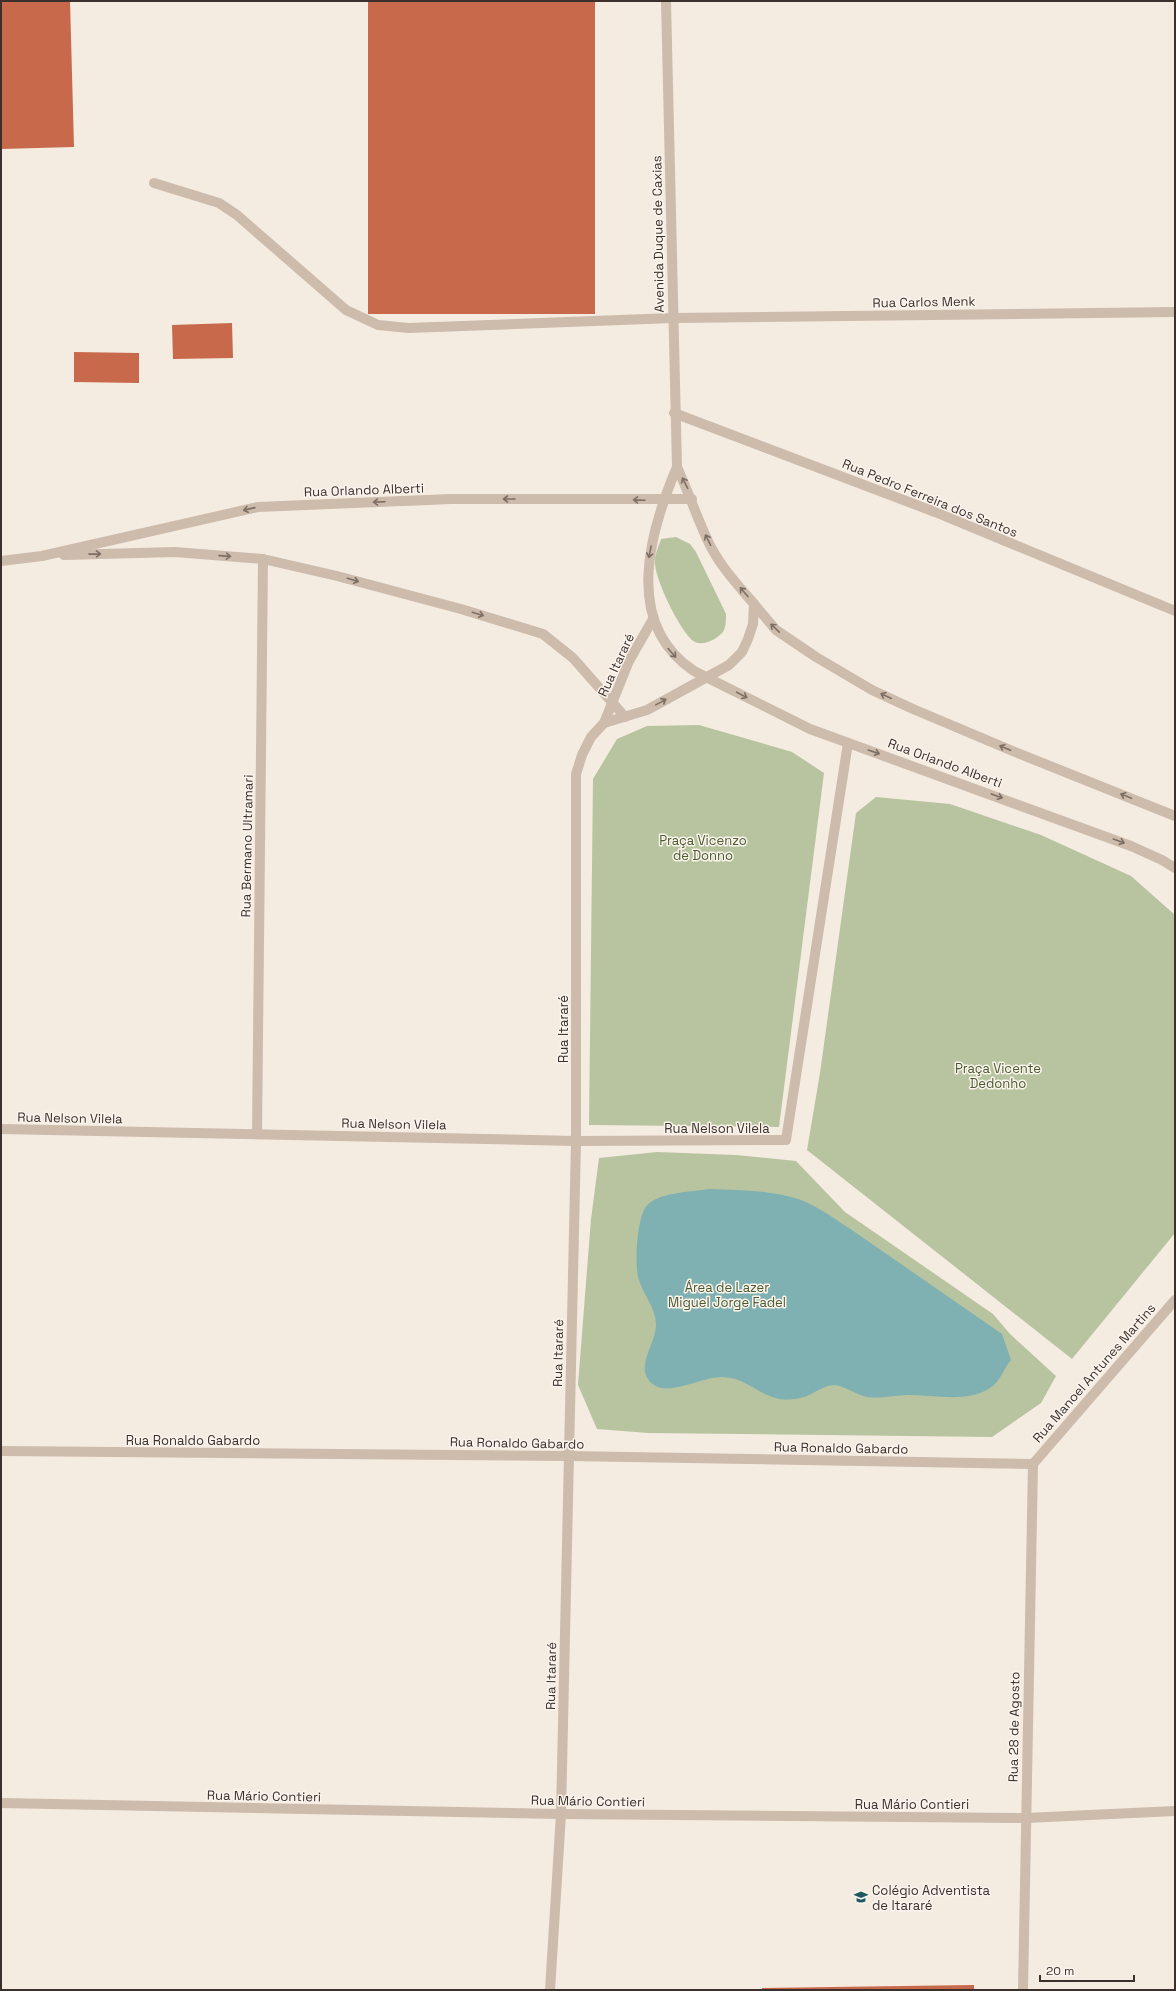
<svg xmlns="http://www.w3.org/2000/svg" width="1176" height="1991" viewBox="0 0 1176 1991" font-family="'Space Grotesk',sans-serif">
  <rect width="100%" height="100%" fill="#f4ebe1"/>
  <g fill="#b8c4a0">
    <path d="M676 537 690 544 696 552 726 614C726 620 726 627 723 632 717 639 704 646 695 642 681 634 655 579 655 563 654 555 659 546 661 539Z"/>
    <polygon points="699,725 792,752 824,773 779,1127 589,1125 593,779 617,739 647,726"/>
    <polygon points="876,797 950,804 1041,835 1131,876 1175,915 1175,1233 1072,1359 807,1150 820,1073 856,813"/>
    <polygon points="657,1152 736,1155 796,1161 845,1212 993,1314 1010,1334 1056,1376 1041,1403 992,1437 648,1433 597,1429 578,1385 591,1219 599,1158"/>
  </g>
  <path fill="#7fb0b2" d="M709 1189C738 1190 769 1190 798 1199 816 1205 833 1218 849 1228L1002 1334 1011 1360C1003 1369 1001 1381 990 1388 967 1403 935 1395 908 1395 894 1395 881 1399 867 1397 857 1395 842 1385 834 1385 823 1386 816 1392 807 1396 799 1399 784 1401 776 1398 756 1393 746 1378 723 1377 704 1376 670 1396 654 1385 632 1369 656 1345 656 1325 656 1308 644 1296 639 1280 634 1266 637 1221 645 1208 655 1192 692 1192 709 1189Z"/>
  <g fill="#c8694b">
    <polygon points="1,1 70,1 74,147 1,149"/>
    <rect x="368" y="1" width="227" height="313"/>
    <polygon points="232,323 233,358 173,359 172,325"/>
    <polygon points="74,352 139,353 139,383 74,382"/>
    <polygon points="974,1985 974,1990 762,1990 762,1988"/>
  </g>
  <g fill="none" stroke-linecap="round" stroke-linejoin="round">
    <polyline stroke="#cdbbac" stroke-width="10" points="154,183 219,203 237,215 346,310 378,325 409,328 673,318"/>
    <g stroke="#cdbbac" stroke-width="10">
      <polyline points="673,318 1175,312"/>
      <polyline points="674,413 935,512 1175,611"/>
      <path d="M677 467C649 533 623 624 694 671L810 729 1131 846 1162 860 1175 868"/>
      <polyline points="64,555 175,552 263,559 337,576 461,609 543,634 573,658 625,717"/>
      <polyline points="1,561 42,556 258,507 451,499 692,499"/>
      <polyline points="754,604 776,630 816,657 872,690 913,709 1015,752 1175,816"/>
      <path d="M604 723 647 710 729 665 742 652 748 639 753 624 754 604C737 584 718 564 707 539 696 515 688 491 677 467L666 1"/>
      <polyline points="1,1129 576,1141 786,1140 848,743"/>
      <polyline points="257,1134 263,559"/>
      <polyline points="1,1451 568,1456 1033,1464"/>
      <polyline points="1033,1464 1175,1300"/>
      <polyline points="1,1803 561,1814 1026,1818 1175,1811"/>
      <polyline points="550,1990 561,1814 576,1141 576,774 582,755 591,737 604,723 629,661 653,619"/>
      <polyline points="1023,1990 1033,1464"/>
    </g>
  </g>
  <defs><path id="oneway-shaft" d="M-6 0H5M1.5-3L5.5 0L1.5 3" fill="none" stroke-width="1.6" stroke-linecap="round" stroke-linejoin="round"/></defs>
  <g stroke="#7d6f65">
    <use href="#oneway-shaft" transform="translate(685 483) rotate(-117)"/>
    <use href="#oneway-shaft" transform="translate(509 499) rotate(-180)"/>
    <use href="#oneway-shaft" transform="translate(639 500) rotate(-178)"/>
    <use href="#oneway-shaft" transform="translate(379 502) rotate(178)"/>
    <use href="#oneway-shaft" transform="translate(249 509) rotate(167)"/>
    <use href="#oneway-shaft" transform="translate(708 540) rotate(-116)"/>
    <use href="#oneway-shaft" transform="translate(650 552) rotate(101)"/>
    <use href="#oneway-shaft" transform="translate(95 554) rotate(-1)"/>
    <use href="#oneway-shaft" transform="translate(225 556) rotate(4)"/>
    <use href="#oneway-shaft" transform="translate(353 580) rotate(16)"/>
    <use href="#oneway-shaft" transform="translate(744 592) rotate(-131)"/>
    <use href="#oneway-shaft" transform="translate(478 614) rotate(17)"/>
    <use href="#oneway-shaft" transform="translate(775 628) rotate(-136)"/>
    <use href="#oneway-shaft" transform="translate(672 653) rotate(48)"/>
    <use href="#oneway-shaft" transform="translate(742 695) rotate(28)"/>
    <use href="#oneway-shaft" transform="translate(886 696) rotate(-155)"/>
    <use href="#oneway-shaft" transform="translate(661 702) rotate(-29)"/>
    <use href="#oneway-shaft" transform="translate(1005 748) rotate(-157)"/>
    <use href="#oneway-shaft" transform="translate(874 752) rotate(19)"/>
    <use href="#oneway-shaft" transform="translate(997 796) rotate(20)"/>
    <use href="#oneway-shaft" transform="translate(1126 796) rotate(-158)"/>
    <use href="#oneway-shaft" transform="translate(1119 841) rotate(20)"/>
  </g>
  <defs>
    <symbol id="school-bare" viewBox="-9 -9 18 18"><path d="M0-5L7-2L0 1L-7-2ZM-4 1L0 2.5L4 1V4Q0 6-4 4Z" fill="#1f5a5e" stroke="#fbf5ee" stroke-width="2.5" paint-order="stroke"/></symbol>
  </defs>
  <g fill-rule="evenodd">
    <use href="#school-bare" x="851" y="1887" width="20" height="20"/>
  </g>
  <g text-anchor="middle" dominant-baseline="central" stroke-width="3" stroke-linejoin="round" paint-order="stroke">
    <g font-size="13" fill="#3b302b" stroke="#fbf5ee">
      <text transform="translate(658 234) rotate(-91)">Avenida Duque de Caxias</text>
      <text transform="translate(924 302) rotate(-1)">Rua Carlos Menk</text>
      <text transform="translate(364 490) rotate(-2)">Rua Orlando Alberti</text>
      <text transform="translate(930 498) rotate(22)">Rua Pedro Ferreira dos Santos</text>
      <text transform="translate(616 665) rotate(-65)">Rua Itararé</text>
      <text transform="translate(945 763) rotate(20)">Rua Orlando Alberti</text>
      <text transform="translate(247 846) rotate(-89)">Rua Bermano Ultramari</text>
      <text transform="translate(563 1029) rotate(-90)">Rua Itararé</text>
      <text transform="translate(70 1118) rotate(1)">Rua Nelson Vilela</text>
      <text transform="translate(394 1124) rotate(1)">Rua Nelson Vilela</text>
      <text x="717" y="1128">Rua Nelson Vilela</text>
      <text transform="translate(558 1353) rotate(-89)">Rua Itararé</text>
      <text transform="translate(1094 1373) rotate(-49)">Rua Manoel Antunes Martins</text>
      <text x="193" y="1440">Rua Ronaldo Gabardo</text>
      <text transform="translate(517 1443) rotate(1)">Rua Ronaldo Gabardo</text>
      <text transform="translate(841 1448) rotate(1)">Rua Ronaldo Gabardo</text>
      <text transform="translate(551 1676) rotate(-89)">Rua Itararé</text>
      <text transform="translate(1014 1727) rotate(-89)">Rua 28 de Agosto</text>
      <text transform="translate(264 1796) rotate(1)">Rua Mário Contieri</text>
      <text transform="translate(588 1801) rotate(1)">Rua Mário Contieri</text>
      <text x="912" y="1804">Rua Mário Contieri</text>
    </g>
    <g font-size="13" fill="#4a5a2e" stroke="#fbf5ee">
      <text x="703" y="840">Praça Vicenzo<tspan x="703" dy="15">de Donno</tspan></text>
      <text x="998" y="1068">Praça Vicente<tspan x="998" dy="15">Dedonho</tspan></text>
      <text x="727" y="1287">Área de Lazer<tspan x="727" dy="15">Miguel Jorge Fadel</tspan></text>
    </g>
    <g font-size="13" fill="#3b302b" stroke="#fbf5ee" text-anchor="start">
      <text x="872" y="1890">Colégio Adventista<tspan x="872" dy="15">de Itararé</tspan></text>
    </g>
  </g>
  <rect width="1176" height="1991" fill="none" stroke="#3b302b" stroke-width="4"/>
  <path d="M1040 1975v6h94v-6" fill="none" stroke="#3b302b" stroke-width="2"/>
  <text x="1046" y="1975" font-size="12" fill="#3b302b" stroke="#fbf5ee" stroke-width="3" paint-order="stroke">20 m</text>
</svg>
